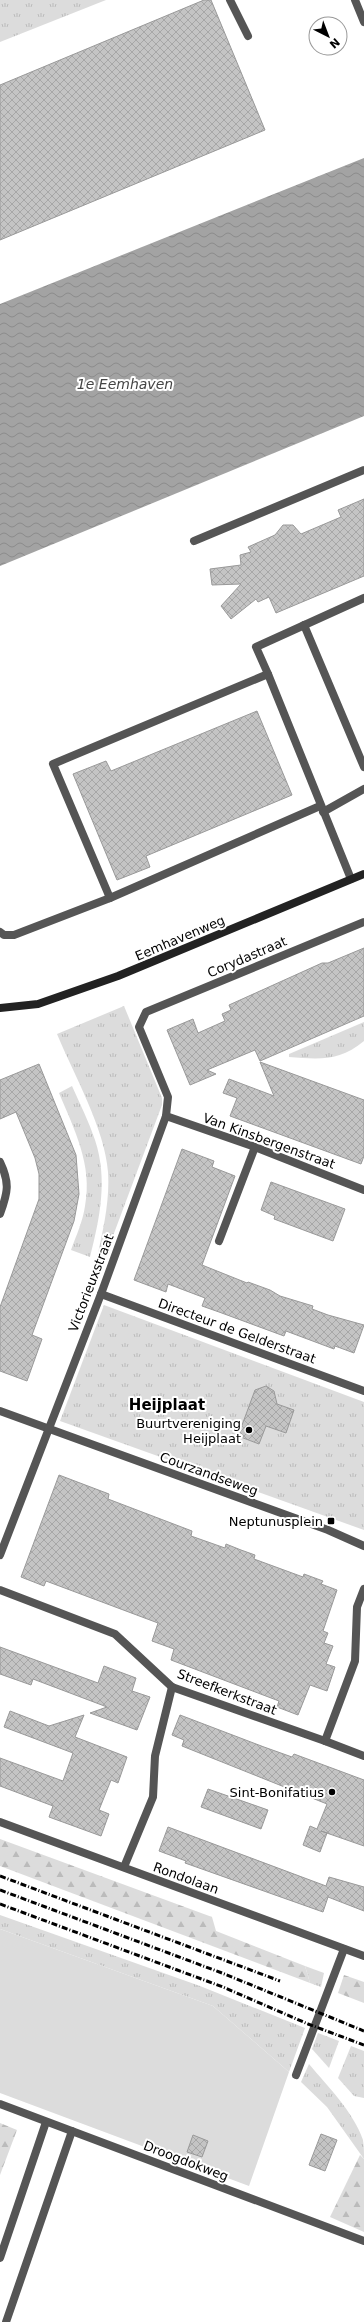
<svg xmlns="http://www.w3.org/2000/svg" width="364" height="2322" viewBox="0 0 364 2322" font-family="'DejaVu Sans',sans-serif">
  <defs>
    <pattern id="grass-tufts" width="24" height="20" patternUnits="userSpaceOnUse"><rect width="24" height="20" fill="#dcdcdc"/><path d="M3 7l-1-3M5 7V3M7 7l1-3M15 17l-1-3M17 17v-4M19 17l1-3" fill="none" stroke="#bbb"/></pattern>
    <pattern id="forest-firs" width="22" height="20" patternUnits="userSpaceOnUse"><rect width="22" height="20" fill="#dcdcdc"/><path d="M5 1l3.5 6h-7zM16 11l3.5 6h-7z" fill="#bbb"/></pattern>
    <pattern id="water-waves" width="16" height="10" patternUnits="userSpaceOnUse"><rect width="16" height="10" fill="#a3a3a3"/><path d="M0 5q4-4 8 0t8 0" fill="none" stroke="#8b8b8b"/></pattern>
    <pattern id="building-cross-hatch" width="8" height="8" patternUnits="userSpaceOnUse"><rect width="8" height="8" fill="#c4c4c4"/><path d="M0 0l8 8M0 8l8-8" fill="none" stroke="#a7a7a7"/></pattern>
  </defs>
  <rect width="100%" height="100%" fill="#fff"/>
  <g fill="url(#grass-tufts)">
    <polygon points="0,0 106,0 0,42"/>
    <path d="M124 1006 162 1098V1105L104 1260 97 1258C103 1230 110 1201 108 1172 105 1129 74 1075 57 1034Z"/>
    <path d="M364 1022V1041C339 1062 318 1059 289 1057V1054Z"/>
    <path d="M72 1086C80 1104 89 1122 95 1140 108 1179 100 1218 90 1257L71 1250C76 1236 83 1221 85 1206 93 1165 74 1129 59 1093Z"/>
    <polygon points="104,1305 364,1402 364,1530 60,1421"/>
    <polygon points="0,1915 200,1986 305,2028 289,2072 213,2006 0,1929"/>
    <polygon points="305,1966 324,1973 321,1987 310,1983"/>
    <polygon points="318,2033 339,2041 329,2068 312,2049"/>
    <polygon points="351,2046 364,2051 364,2098 354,2096 338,2078"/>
    <path d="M309 2064C328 2087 353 2111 363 2140 364 2146 364 2153 364 2159L327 2107 301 2082Z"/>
  </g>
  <g fill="url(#forest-firs)">
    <polygon points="0,1839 212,1917 216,1931 305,1966 310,1983 0,1866"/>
    <polygon points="344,1975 364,1982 364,2003 338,1993"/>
    <polygon points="0,2123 17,2130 0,2175"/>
    <polygon points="360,2155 364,2159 364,2232 330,2217"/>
  </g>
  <polygon fill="#dcdcdc" points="0,1929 213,2006 289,2072 249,2186 0,2093"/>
  <polygon fill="url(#water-waves)" points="364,158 364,416 0,566 0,304"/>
  <g fill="url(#building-cross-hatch)" stroke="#999">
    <polygon points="204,0 211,0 265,130 0,240 0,85"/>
    <polygon points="364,499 364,576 276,613 269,597 258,602 256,599 231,619 221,606 241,584 212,585 210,569 241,565 240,555 251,552 248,547 275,535 283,525 293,525 301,534 341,517 338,510"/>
    <polygon points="257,711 292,795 146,856 150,867 117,880 73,774 106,761 111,771"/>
    <polygon points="364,948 364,1016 260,1061 255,1050 207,1070 216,1074 190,1085 167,1030 193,1019 198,1033 225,1021 222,1014 231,1010 229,1005 322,963 328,963"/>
    <polygon points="260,1062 364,1100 364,1156 361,1164 230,1116 237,1098 223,1093 229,1079 274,1096"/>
    <polygon points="39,1064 76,1155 79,1194 74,1221 32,1335 42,1339 27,1381 0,1371 0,1307 39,1199 39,1174 35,1158 16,1112 0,1119 0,1080"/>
    <polygon points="182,1149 214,1161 212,1167 235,1176 202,1265 247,1283 248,1282 270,1290 280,1296 313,1306 312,1309 328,1315 364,1325 354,1353 335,1346 334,1349 286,1331 284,1336 219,1312 202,1306 205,1298 168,1284 166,1292 134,1280"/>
    <polygon points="271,1182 345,1209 333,1241 274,1219 275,1216 261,1210"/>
    <polygon points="266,1386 274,1391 277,1404 294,1410 286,1433 266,1426 259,1444 238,1436 255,1390"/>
    <polygon points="59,1475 109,1494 108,1499 192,1531 191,1536 225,1548 226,1544 241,1550 255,1555 254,1559 303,1577 304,1574 323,1581 321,1584 337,1590 323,1631 328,1633 324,1643 333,1646 326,1664 335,1667 327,1691 310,1685 298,1715 277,1707 279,1701 171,1660 174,1649 152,1641 158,1623 46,1581 44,1586 21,1577"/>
    <polygon points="0,1647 98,1683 104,1666 136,1678 132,1691 150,1697 137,1730 90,1713 107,1707 33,1679 31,1685 0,1674"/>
    <polygon points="10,1711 49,1726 84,1715 75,1737 127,1757 118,1783 111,1780 99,1810 109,1814 101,1836 49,1817 53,1806 0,1786 0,1758 63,1781 73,1753 4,1727"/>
    <polygon points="180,1715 264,1747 292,1757 294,1754 364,1780 364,1846 321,1831 327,1833 320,1852 303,1845 310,1826 317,1829 327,1804 182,1746 184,1740 172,1735"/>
    <polygon points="208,1789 268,1810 261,1829 201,1807"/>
    <polygon points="168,1827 326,1886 329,1877 364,1887 364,1911 328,1897 323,1912 185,1863 186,1861 159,1851"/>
    <polygon points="321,2134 337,2140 325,2171 309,2165"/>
    <polygon points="193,2135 208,2141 202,2157 187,2152"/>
  </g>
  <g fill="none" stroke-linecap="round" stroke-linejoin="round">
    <g stroke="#555" stroke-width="8">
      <polyline points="230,0 248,36"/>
      <polyline points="355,0 364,22"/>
      <polyline points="194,541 364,470"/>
      <polyline points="304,625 364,767"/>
      <polyline points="268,674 351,879"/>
      <polyline points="323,812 364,789"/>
      <polyline points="110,898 53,764 268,674 256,647 364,598"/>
      <polyline points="0,932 4,935 14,935 110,898 320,806"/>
      <path d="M0 1162C10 1183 8 1192 0 1214"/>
      <polyline points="219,1241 255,1147"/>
      <polyline points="0,2258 46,2122"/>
      <polyline points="6,2322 72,2131"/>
    </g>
    <g stroke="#555" stroke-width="8">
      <polyline points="166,1116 255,1147 364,1190"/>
      <polyline points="101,1294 364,1391"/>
      <polyline points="0,1411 328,1530 364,1546"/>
      <polyline points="0,1555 101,1294 166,1116 168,1097 139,1027 146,1012 364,922"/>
      <polyline points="0,1590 115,1634 172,1687 325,1741 364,1756"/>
      <polyline points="325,1741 355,1661 357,1607 364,1589"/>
      <polyline points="0,1822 364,1956"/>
      <polyline points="124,1867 153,1797 155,1756 172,1687"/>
      <polyline points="296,2075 344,1949"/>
      <polyline points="0,2104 364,2241"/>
    </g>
    <polyline stroke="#222" stroke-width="8" points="0,1008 38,1004 118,976 364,874"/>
    <g stroke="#000" stroke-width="3" stroke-dasharray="6 2 1 2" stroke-linecap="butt">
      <polyline points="0,1876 280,1981"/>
      <polyline points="0,1890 222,1973 364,2031"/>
      <polyline points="0,1904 223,1987 308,2024 364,2045"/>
    </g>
  </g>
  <g fill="#000" stroke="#fff" stroke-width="1.5">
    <circle cx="249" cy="1430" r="4"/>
    <rect x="327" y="1517" width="8" height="8" rx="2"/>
    <circle cx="332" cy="1792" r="4"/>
  </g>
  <g text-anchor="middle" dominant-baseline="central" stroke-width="4" stroke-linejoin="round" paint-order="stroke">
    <g font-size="13" fill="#000" stroke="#fff">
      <text transform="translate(180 938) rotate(-23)">Eemhavenweg</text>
      <text transform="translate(247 957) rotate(-23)">Corydastraat</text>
      <text transform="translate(269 1141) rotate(20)">Van Kinsbergenstraat</text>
      <text transform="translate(91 1283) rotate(-69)">Victorieuxstraat</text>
      <text transform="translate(237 1331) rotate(20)">Directeur de Gelderstraat</text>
      <text transform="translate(209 1474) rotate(20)">Courzandseweg</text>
      <text transform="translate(227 1692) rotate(21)">Streefkerkstraat</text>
      <text transform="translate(186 1878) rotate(20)">Rondolaan</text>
      <text transform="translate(186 2161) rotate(21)">Droogdokweg</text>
    </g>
    <g font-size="13" fill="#000" stroke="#fff" text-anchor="end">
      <text x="241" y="1423">Buurtvereniging<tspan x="241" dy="15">Heijplaat</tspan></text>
      <text x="323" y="1521">Neptunusplein</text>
      <text x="324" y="1792">Sint-Bonifatius</text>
    </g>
    <g font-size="14" font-style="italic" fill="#444" stroke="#fff">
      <text x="125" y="384">1e Eemhaven</text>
    </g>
    <g font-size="15" font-weight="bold" fill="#000" stroke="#fff">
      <text x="167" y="1405">Heijplaat</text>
    </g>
  </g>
  <g transform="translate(328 36) rotate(138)"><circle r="19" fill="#ffffff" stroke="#999999"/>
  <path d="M0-3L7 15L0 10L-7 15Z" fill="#000000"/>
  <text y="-6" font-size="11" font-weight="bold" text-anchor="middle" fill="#000000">N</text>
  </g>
</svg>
